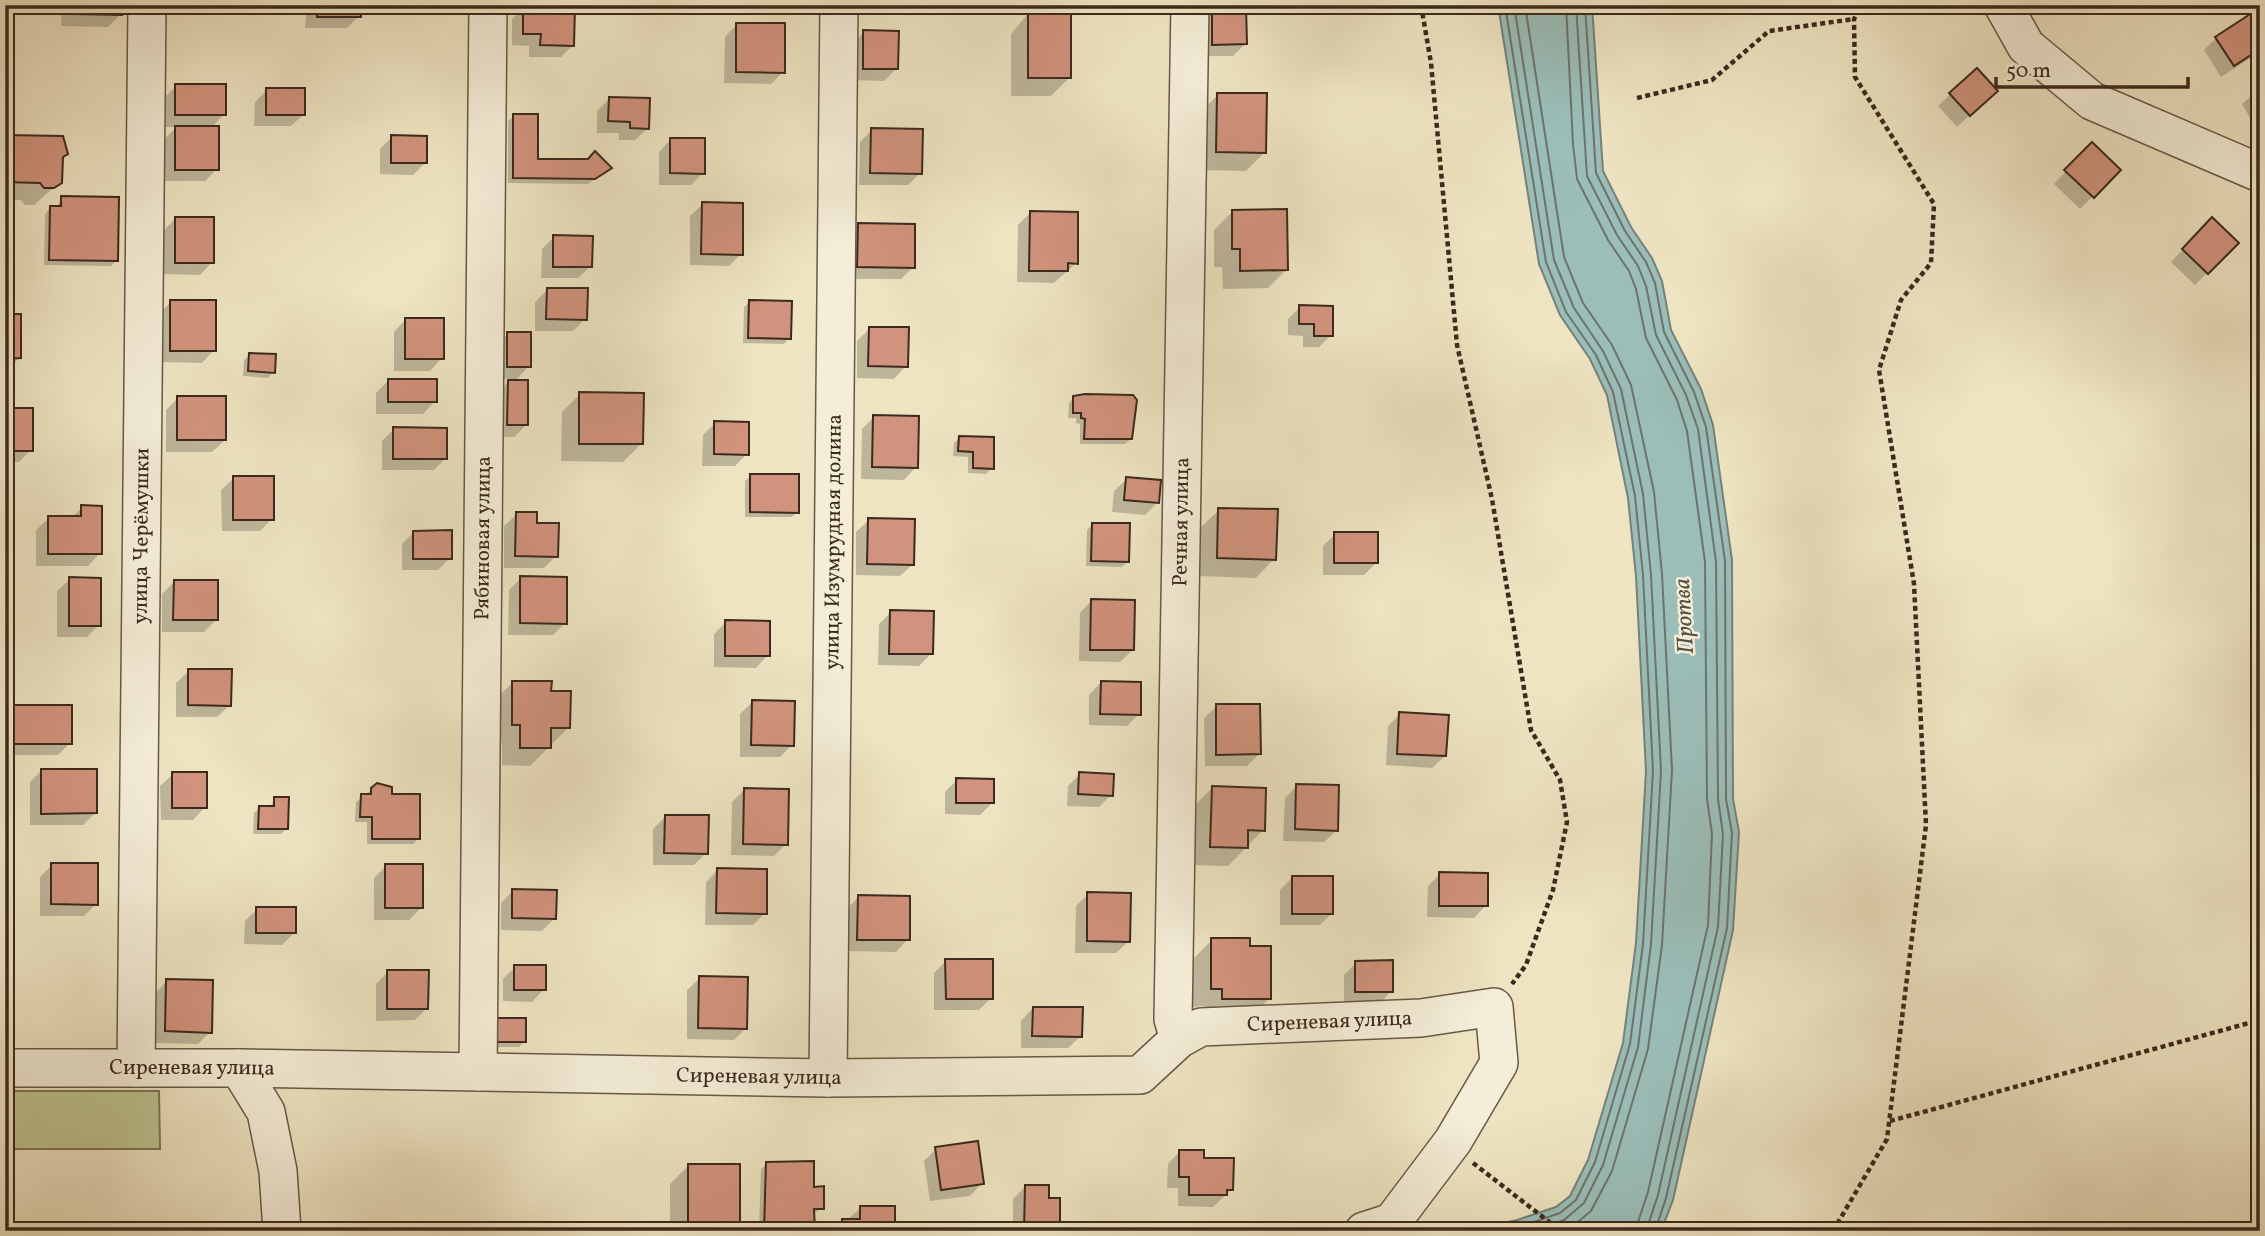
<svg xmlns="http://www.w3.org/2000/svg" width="2265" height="1236" viewBox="0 0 2265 1236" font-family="Vollkorn,serif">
  <rect width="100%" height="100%" fill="#eee4c2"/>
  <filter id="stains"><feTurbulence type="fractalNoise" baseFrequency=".00286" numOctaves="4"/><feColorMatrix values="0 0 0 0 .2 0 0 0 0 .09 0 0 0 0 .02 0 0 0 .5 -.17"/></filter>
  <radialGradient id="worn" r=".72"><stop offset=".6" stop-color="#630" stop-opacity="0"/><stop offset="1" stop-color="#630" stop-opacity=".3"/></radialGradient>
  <polygon fill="#bdc390" stroke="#7c7656" stroke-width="2" points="5,1091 159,1091 160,1149 5,1149"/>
  <polygon fill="#9bbeb9" stroke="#75827b" stroke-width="2" points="1498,5 1592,5 1603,171 1631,227 1652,258 1662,281 1671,330 1701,389 1713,425 1732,560 1733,799 1739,832 1733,930 1673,1200 1661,1231 1467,1231 1517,1220 1556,1207 1570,1196 1588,1160 1623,1043 1636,943 1646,771 1636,576 1628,498 1607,395 1590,359 1560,315 1539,264"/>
  <g fill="#0003">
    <polygon points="62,5 121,5 120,15 108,27 61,26"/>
    <polygon points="307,5 359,5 359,16 347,28 305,28"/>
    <polygon points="1035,5 1070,5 1070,77 1051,96 1011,96 1011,34"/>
    <polygon points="1201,5 1245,5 1245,44 1233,56 1201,56"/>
    <polygon points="2033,5 2055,5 2043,16"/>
    <polygon points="524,7 573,45 561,57 529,57 529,46 512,45 512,19"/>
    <polygon points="2258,11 2260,52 2221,77 2204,50 2216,38"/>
    <polygon points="737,24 783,72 771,84 724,83 725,37"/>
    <polygon points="864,32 896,69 884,81 851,80 852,44"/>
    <polygon points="1976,70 1983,103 1957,127 1938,106"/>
    <polygon points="176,86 224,114 211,128 217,169 205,181 164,181 163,140 177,127 164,127 164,98"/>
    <polygon points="2260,88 2260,120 2253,123 2242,104"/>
    <polygon points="267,90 304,114 291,126 254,126 255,102"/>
    <polygon points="1218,95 1265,152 1246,171 1198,170 1199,113"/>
    <polygon points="609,99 648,128 635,140 619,140 619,133 597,133 597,111"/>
    <polygon points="514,116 536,160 609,168 588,184 508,183 508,121"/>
    <polygon points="872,130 920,173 908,185 859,185 860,142"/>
    <polygon points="5,137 66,147 66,153 61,158 60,182 34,205 25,205 21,200 5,200"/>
    <polygon points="392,137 426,162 413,175 380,174 380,149"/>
    <polygon points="671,139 703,173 691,185 659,185 659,152"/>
    <polygon points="2092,144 2119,170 2080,209 2054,184"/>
    <polygon points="62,198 117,260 111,266 44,265 45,214 50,208 56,208"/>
    <polygon points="703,204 741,254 729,266 690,265 690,216"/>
    <polygon points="1232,212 1286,270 1268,288 1223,289 1222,267 1214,267 1214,230"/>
    <polygon points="1030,213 1076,263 1054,283 1017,282 1018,225"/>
    <polygon points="175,219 212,262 200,275 163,274 163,231"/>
    <polygon points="2212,219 2237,243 2195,285 2171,262"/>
    <polygon points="858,225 913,267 901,279 845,279 846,237"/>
    <polygon points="554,237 591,266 578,278 541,278 542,249"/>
    <polygon points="547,290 585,319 573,331 535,331 535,302"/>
    <polygon points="171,302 214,350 202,363 159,362 159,314"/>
    <polygon points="750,302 789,338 784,344 743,343 744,307"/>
    <polygon points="1300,307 1331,335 1319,347 1303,347 1303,336 1288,335 1288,319"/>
    <polygon points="5,316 19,358 7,370 5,370"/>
    <polygon points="406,319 442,358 430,371 394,371 394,332"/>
    <polygon points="869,329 906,366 894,379 857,378 857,341"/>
    <polygon points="508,334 529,366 514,382 526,425 514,437 496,437 496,394 511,379 495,378 496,346"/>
    <polygon points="250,355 273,372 268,378 243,376 244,360"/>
    <polygon points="388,381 435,401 423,414 376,414 376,393"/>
    <polygon points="580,394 641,444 623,462 561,461 562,412"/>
    <polygon points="1074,397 1135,400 1131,439 1125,444 1080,444 1080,424 1076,423 1076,418 1068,418 1069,403"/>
    <polygon points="178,398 225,440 212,452 166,452 166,410"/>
    <polygon points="5,409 31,450 19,462 5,462"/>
    <polygon points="874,417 916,467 904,480 861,479 862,429"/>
    <polygon points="715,423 747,454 735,466 702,466 703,435"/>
    <polygon points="394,429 446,458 434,470 382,470 382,441"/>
    <polygon points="959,438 992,468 986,474 968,473 968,457 953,456 954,443"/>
    <polygon points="751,476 797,512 792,517 745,517 745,481"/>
    <polygon points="234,478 272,519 260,531 222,531 221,490"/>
    <polygon points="1127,479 1158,502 1145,515 1112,512 1114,491"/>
    <polygon points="82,507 100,553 88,566 36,566 36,530 49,518 72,518"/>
    <polygon points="1219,510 1274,559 1256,578 1199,576 1200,528"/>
    <polygon points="517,514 535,525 556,556 544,568 504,568 504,526"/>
    <polygon points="869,520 913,564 900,576 856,575 856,532"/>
    <polygon points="1092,525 1128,561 1122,567 1086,566 1087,530"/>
    <polygon points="414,532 450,558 438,570 402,570 402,544"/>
    <polygon points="1335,534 1377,562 1364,575 1323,575 1323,546"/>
    <polygon points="521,578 565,623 553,635 508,635 509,590"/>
    <polygon points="70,579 99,625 87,637 57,637 57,591"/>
    <polygon points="174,582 216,620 204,632 162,632 162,594"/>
    <polygon points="1092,600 1133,650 1120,662 1079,661 1080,613"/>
    <polygon points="891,612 931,654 919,666 878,665 879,624"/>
    <polygon points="726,622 768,655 756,668 714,667 714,634"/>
    <polygon points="189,671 230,705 217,717 176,717 176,683"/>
    <polygon points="513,682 550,693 569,727 530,766 502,765 502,743 494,743 494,701"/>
    <polygon points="1101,682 1139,714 1127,726 1089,725 1089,695"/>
    <polygon points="752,702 792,745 780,757 740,757 740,714"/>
    <polygon points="1217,706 1259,754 1247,766 1205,766 1204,718"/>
    <polygon points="14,707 70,743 58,755 5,755 5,715"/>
    <polygon points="1400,714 1445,756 1432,768 1386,765 1388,726"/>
    <polygon points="42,770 95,813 83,825 30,825 30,782"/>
    <polygon points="173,774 205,807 193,820 161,820 160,786"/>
    <polygon points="1080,774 1111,795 1099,807 1067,806 1068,786"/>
    <polygon points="957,780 992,803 980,815 945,814 945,792"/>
    <polygon points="378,785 390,795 419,838 413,844 367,844 367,822 355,822 356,802"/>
    <polygon points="1297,786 1337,830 1324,842 1283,841 1285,798"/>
    <polygon points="1212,788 1263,830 1228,866 1193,865 1194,806"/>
    <polygon points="744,790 786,844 774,856 731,855 732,802"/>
    <polygon points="275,799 287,828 281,834 253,834 254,813 259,808 269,808"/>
    <polygon points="665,817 706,853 694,865 653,865 653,829"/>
    <polygon points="52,865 96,904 84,916 40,916 40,877"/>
    <polygon points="386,866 421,908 409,920 374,920 374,878"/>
    <polygon points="718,870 765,913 753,925 705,925 706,882"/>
    <polygon points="1440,874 1486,905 1474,918 1427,917 1428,886"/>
    <polygon points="1293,877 1332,913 1320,925 1280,925 1280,890"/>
    <polygon points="513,891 555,918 542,931 501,930 501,903"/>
    <polygon points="1088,894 1129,941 1116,953 1075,953 1076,906"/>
    <polygon points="859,897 908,939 896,952 846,951 846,909"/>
    <polygon points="257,909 294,933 282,945 244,944 245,921"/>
    <polygon points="1212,940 1248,948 1270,998 1251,1016 1204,1016 1204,1006 1193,1007 1193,959"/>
    <polygon points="946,961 991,998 979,1010 934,1010 934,973"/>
    <polygon points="1356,963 1391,991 1379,1004 1344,1004 1344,975"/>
    <polygon points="515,967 544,989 532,1002 503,1001 503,979"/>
    <polygon points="388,972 427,1008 415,1020 376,1021 376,984"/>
    <polygon points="700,978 746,1028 734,1040 687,1039 687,990"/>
    <polygon points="167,981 210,1032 198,1044 154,1043 155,993"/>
    <polygon points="1033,1008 1081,1036 1068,1048 1021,1048 1021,1021"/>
    <polygon points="498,1020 524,1042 519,1047 492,1047 492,1026"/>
    <polygon points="936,1149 982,1183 970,1196 930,1201 924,1161"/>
    <polygon points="1180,1151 1232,1189 1213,1207 1178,1206 1178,1188 1167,1188 1168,1164"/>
    <polygon points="767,1164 812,1188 822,1208 813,1214 813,1231 759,1231 761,1169"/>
    <polygon points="688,1166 738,1231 670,1231 670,1184"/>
    <polygon points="1025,1187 1047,1200 1058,1225 1052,1231 1013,1231 1013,1199"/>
    <polygon points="861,1208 893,1231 833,1231"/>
  </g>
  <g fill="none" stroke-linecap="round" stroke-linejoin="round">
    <g stroke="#6c746b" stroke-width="2">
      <polyline points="1514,5 1554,260 1574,308 1603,351 1621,389 1643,494 1651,575 1661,771 1651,944 1638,1047 1603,1165 1584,1203 1564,1220 1535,1231"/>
      <polyline points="1525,5 1564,257 1583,303 1612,345 1631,385 1654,492 1662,574 1672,770 1662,945 1648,1049 1612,1171 1591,1211 1567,1231"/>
      <polyline points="1566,5 1573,144 1577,179 1608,240 1629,271 1636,289 1646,338 1677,400 1687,431 1705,562 1707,799 1712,834 1708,925 1648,1192 1635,1231"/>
      <polyline points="1576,5 1587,176 1617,235 1638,266 1646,286 1656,335 1686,395 1698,429 1716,562 1718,799 1723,834 1718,927 1658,1195 1646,1231"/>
      <polyline points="1585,5 1596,173 1625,231 1646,262 1655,283 1664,332 1694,392 1706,427 1725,561 1726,799 1732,833 1727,928 1666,1198 1655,1231"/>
      <polyline points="1496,1231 1519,1227 1560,1213 1576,1200 1595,1162 1630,1044 1643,944 1653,771 1643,575 1635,496 1613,392 1596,355 1566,312 1546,262 1505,5"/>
    </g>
  </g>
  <g fill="#d1937d" stroke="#3c291d" stroke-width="2">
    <polygon points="73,5 122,5 122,15 73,14"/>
    <rect x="317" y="5" width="44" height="12"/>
    <polygon points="523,5 575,6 574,46 540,45 541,34 523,34"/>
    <polygon points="1041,5 1071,5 1071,78 1028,78 1028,14 1041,14"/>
    <polygon points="1212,5 1246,5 1247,44 1212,45"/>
    <polygon points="2258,9 2260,49 2234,66 2215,37"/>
    <polygon points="736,23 785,23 785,73 736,72"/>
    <polygon points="863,30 899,31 898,69 863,69"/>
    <polygon points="1977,68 1998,91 1970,116 1949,93"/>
    <rect x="175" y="84" width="51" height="31"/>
    <rect x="266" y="88" width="39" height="27"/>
    <polygon points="1217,93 1267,93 1266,153 1216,152"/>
    <polygon points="609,97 650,98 649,129 630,128 630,122 608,121"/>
    <polygon points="513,114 538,114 538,159 588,159 595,151 612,168 595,179 513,178"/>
    <rect x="175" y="126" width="44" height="44"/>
    <polygon points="871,128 923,129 922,174 870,173"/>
    <polygon points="5,135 63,136 68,154 63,157 62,183 54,188 44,188 40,183 5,182"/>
    <polygon points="391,135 427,136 427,163 391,163"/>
    <polygon points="670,138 705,138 705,174 670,173"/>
    <polygon points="2092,142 2121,170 2094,198 2064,170"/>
    <polygon points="61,196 119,197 118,261 49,260 50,206 61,206"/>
    <polygon points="702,202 743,203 743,255 701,254"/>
    <polygon points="1287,209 1288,270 1240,271 1240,249 1232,249 1232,210"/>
    <polygon points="1030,211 1078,212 1078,264 1068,263 1068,271 1029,271"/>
    <rect x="175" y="217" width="39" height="46"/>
    <polygon points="2212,217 2239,243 2208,274 2182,249"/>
    <polygon points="858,223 915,224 915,268 857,267"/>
    <polygon points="553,235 593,236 592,267 553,267"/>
    <polygon points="547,288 588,288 587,320 546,319"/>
    <rect x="170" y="300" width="46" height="51"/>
    <polygon points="749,300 792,301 791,339 748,338"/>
    <polygon points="1299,305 1333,306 1333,336 1314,336 1314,324 1299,324"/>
    <polygon points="5,314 21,314 21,358 5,359"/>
    <rect x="405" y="318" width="39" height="41"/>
    <polygon points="869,327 909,327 908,367 868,366"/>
    <rect x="507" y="332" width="24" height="35"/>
    <polygon points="249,353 276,354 275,373 248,371"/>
    <rect x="388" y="379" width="49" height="23"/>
    <polygon points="508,380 528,380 528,425 507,425"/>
    <polygon points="579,392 644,393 643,444 579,444"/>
    <polygon points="1085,394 1133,395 1137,400 1132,439 1084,439 1085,419 1081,418 1081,413 1073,413 1073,396"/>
    <rect x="177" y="396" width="49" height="44"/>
    <rect x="5" y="408" width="28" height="43"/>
    <polygon points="873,415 919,416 918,468 872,467"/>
    <polygon points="714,421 749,422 749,455 714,454"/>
    <polygon points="393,427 447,428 447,459 393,459"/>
    <polygon points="959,436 994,437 994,469 973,468 973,452 958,451"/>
    <polygon points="750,474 799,474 799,513 750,512"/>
    <rect x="233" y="476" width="41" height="44"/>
    <polygon points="1126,477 1161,480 1159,503 1124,500"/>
    <polygon points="81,505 102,506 102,554 48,554 48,516 81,516"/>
    <polygon points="1218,508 1278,509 1276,560 1217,558"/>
    <polygon points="516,512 537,512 537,523 559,523 558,557 515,556"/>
    <polygon points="868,518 915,519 914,565 867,564"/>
    <polygon points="1092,523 1130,523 1129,562 1091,561"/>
    <polygon points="452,530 452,559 413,559 413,531"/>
    <rect x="1334" y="532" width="44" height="31"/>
    <polygon points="520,576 567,577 567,624 520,623"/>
    <polygon points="69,577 101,578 101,626 69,626"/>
    <polygon points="174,580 218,580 218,620 173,620"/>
    <polygon points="1091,599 1135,600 1134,650 1090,650"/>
    <polygon points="890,610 934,611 933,654 889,654"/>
    <polygon points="725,620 770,621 770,656 725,656"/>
    <polygon points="188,669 232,669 231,706 188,705"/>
    <polygon points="512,681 552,681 551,691 571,691 570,728 551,728 551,748 520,748 520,725 512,725"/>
    <polygon points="1101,681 1141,682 1141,715 1100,714"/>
    <polygon points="752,700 795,701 794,746 751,745"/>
    <polygon points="1216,704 1260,704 1261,754 1216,755"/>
    <rect x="13" y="705" width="59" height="39"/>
    <polygon points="1399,712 1449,715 1446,756 1397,754"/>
    <polygon points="41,769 97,769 97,813 41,814"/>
    <rect x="172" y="772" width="35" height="36"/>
    <polygon points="1079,772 1114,774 1113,796 1078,794"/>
    <polygon points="956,778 994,779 994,803 956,803"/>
    <polygon points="377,783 392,787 392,794 420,794 420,839 372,839 372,817 360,817 361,794 371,794 371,788"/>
    <polygon points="1296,784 1339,785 1338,831 1295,829"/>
    <polygon points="1212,786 1266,788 1265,831 1248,830 1248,848 1210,847"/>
    <polygon points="744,788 789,789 788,845 743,844"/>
    <polygon points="274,797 289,797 288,829 258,829 259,806 274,806"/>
    <polygon points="665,815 709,815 708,854 664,853"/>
    <polygon points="51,863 98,863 98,905 51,904"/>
    <rect x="385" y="864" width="38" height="44"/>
    <polygon points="717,868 767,869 767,914 716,913"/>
    <polygon points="1439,872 1488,873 1488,906 1439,906"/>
    <rect x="1292" y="876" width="41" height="38"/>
    <polygon points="512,889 557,890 556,919 512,918"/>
    <polygon points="1087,892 1131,893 1130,942 1087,941"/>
    <polygon points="858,895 910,896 910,940 857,940"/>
    <rect x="256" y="907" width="40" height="26"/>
    <polygon points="1211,938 1250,938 1250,946 1271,946 1271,999 1222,999 1222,989 1211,989"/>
    <polygon points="945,959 993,959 993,999 946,999"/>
    <polygon points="1393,960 1393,992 1355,992 1355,961"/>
    <rect x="514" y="965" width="32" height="25"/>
    <polygon points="387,970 429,970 428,1009 387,1009"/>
    <polygon points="699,976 748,977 747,1029 698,1028"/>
    <polygon points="166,979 213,980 212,1033 165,1031"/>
    <polygon points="1033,1007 1083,1007 1082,1037 1032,1036"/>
    <polygon points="497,1018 526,1018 526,1042 496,1042"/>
    <polygon points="978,1141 984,1184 941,1190 935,1147"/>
    <polygon points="1179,1150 1204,1150 1204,1158 1234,1158 1233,1190 1227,1190 1227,1195 1189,1195 1189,1177 1179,1177"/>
    <polygon points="814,1161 814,1187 824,1186 824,1209 814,1209 815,1231 764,1231 766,1162"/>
    <rect x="688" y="1164" width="52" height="67"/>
    <polygon points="1025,1185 1049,1185 1049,1198 1060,1198 1060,1225 1048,1225 1048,1231 1024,1231"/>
    <polygon points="860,1206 895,1206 895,1231 842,1231 842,1219 860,1219"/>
  </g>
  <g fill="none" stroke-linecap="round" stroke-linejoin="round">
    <defs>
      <g id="minor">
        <polyline points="2003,5 2026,46 2092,101 2260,173"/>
        <path id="s1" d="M1179 1039 1173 1019 1190 5"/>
        <path id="s2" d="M5 1068H239L828 1078 1140 1075 1179 1039 1201 1027 1421 1018 1494 1007 1499 1063 1453 1141 1392 1222 1364 1231"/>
        <path id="s3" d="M136 1068 147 5"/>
        <polyline points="239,1068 266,1112 278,1171 282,1231"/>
        <path id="s4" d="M478 1072 488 5"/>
        <path id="s5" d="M828 1078 839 5"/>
      </g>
    </defs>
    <use href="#minor" stroke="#685846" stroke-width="40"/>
    <g stroke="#3c291d" stroke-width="4.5" stroke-dasharray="5 3.5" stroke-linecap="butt">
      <polyline points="1421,5 1431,63 1457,345 1492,499 1531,730 1560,780 1567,822 1553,890 1526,965 1512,984"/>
      <polyline points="1637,98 1712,80 1769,31 1854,19"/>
      <polyline points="1890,1121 2260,1020"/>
      <polyline points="1473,1163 1561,1231"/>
      <polyline points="1833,1231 1887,1139 1926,825 1914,584 1879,370 1901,300 1931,263 1934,204 1855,77 1854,19 1862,5"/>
    </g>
    <use href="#minor" stroke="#f4edd7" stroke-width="37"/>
  </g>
  <g text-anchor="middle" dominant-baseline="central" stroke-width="5" stroke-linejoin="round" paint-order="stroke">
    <g font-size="21" fill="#3c291d" stroke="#f4edd7">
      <text stroke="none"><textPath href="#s1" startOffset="518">Речная улица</textPath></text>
      <text stroke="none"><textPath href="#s3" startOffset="532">улица Черёмушки</textPath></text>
      <text stroke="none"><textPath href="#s4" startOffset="534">Рябиновая улица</textPath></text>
      <text stroke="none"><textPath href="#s5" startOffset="536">улица Изумрудная долина</textPath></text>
      <text stroke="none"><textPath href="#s2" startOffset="1342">Сиреневая улица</textPath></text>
      <text stroke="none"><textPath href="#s2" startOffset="187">Сиреневая улица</textPath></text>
      <text stroke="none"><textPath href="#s2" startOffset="754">Сиреневая улица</textPath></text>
    </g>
    <g font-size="23" font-style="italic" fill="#544e44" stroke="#f4edd7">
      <text transform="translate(1685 616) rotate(-93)">Протва</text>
    </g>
  </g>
  <rect width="2265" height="1236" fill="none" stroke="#eee4c2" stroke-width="28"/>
  <rect x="7" y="7" width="2251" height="1222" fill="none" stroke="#3c291d" stroke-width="3.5"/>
  <rect x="14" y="14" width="2237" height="1208" fill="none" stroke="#3c291d" stroke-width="2"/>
  <path d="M1996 77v10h192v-10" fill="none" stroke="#3c291d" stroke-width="3.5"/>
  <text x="2006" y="77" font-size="21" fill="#3c291d" stroke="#f4edd7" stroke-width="5" paint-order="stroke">50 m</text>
  <rect width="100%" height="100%" filter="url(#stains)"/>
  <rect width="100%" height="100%" fill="url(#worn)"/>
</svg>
